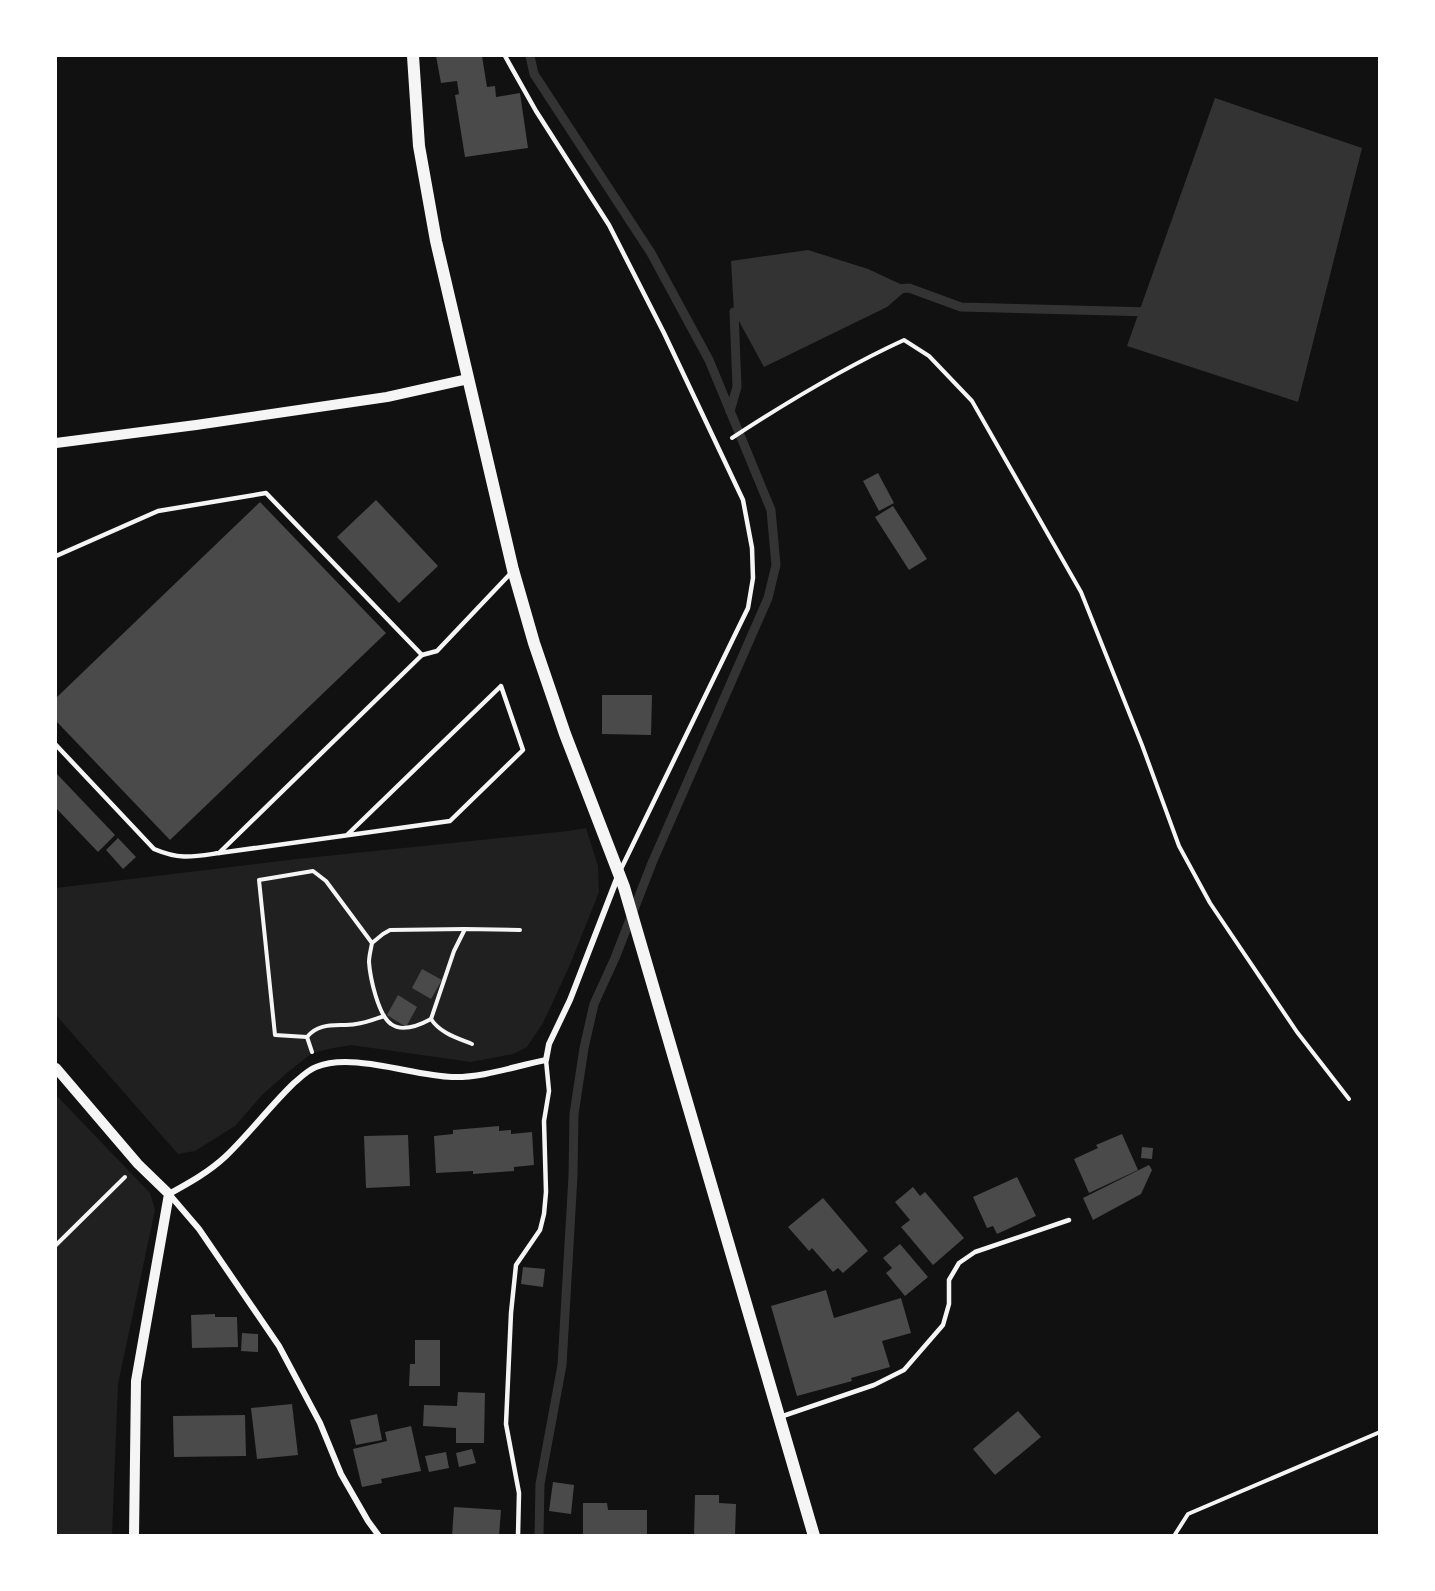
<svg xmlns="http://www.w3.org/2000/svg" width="1435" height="1591" viewBox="0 0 1435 1591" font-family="'Alegreya Sans',sans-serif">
  <rect width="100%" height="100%" fill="#111"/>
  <g fill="#202020">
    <polygon points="586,828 598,866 599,892 569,967 543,1023 527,1047 513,1054 471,1062 351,1045 328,1049 311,1054 288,1072 262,1095 235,1126 195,1151 178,1154 56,1015 56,888 297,859 568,831"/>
    <polygon points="56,1095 150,1193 155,1210 118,1384 112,1535 56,1535"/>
  </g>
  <g fill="#333">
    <polygon points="1215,98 1362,148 1298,402 1127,346"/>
    <polygon points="808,250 868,269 909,288 887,307 764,367 734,312 731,261"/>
  </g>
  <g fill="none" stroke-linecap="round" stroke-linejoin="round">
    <g stroke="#333" stroke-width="9">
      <polyline points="530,56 534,74 651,253 709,360 771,510 776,565 768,598 652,863 615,958 594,1004 584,1048 574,1114 573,1176 562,1365 540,1484 539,1536"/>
      <polyline points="898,289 909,288 961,307 1151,312"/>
      <polyline points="730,411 737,387 734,312 745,310"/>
    </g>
  </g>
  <g fill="#4a4a4a">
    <polygon points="436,56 482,56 487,87 495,86 496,97 520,93 528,148 465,157 455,95 459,94 457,81 441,83"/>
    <polygon points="878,473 894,503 879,511 863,481"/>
    <polygon points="376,500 438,566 399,603 337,537"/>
    <polygon points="260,502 386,633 170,840 56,721 56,698"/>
    <polygon points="893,506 927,559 909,570 875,517"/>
    <polygon points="602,695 652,695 651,735 602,734"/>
    <polygon points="56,773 115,835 98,852 56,808"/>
    <polygon points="118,838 136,857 123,869 106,850"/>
    <polygon points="422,969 442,980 431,999 412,988"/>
    <polygon points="398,995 417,1007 406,1027 387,1015"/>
    <polygon points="499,1126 499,1131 511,1130 511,1134 532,1132 534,1165 514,1167 514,1171 473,1174 473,1171 436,1173 434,1136 453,1134 453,1130"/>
    <polygon points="1122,1134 1138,1170 1089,1193 1074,1159 1098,1148 1096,1145"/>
    <polygon points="408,1135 410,1186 366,1188 364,1136"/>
    <polygon points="1142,1147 1153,1148 1152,1159 1141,1158"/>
    <polygon points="1149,1165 1152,1170 1141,1194 1093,1220 1083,1198"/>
    <polygon points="1017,1177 1036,1216 997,1234 993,1226 987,1228 973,1197"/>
    <polygon points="913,1187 920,1196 925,1192 964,1238 933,1265 901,1227 910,1220 895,1202"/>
    <polygon points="823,1198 868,1251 843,1273 838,1268 833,1272 812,1248 809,1251 788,1227"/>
    <polygon points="900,1244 928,1277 905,1296 886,1273 892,1268 883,1258"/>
    <polygon points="523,1267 545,1269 543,1287 521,1284"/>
    <polygon points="826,1290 834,1318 901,1298 911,1333 882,1341 890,1367 851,1378 852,1381 797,1396 771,1306"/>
    <polygon points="215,1314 215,1317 237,1317 238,1347 192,1348 191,1315"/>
    <polygon points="242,1333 258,1334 258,1352 241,1351"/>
    <polygon points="415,1340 440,1340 440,1386 409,1386 410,1364 415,1364"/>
    <polygon points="458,1392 485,1393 484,1443 456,1443 456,1428 423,1426 424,1405 457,1406"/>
    <polygon points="292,1404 298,1455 257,1459 251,1408"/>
    <polygon points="1018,1411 1041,1437 995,1475 973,1449"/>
    <polygon points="377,1414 382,1440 356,1445 350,1420"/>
    <polygon points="245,1415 246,1456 174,1457 173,1416"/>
    <polygon points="411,1426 421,1471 381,1479 382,1483 362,1487 353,1449 387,1441 385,1432"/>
    <polygon points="472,1449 476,1463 459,1467 456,1453"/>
    <polygon points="446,1452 449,1468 429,1472 425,1456"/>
    <polygon points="553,1482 574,1485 571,1514 549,1511"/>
    <polygon points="695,1495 719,1495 719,1503 736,1504 735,1536 694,1536"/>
    <polygon points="583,1503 607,1503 608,1510 647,1510 647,1536 583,1536"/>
    <polygon points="454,1507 501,1510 499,1536 452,1536"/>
  </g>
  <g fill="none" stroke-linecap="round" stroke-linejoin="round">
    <g stroke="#f5f5f5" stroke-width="4">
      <path d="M732 438C787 402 843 368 904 340L929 356 972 401 1081 592 1142 745 1179 846 1210 903 1297 1032 1349 1099"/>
      <path d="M372 943C371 949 369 956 369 962 370 977 378 1015 391 1024 403 1033 420 1025 431 1019"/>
      <path d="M307 1037C320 1021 338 1027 356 1024 366 1023 375 1019 384 1016"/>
      <path d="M472 1044C457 1038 440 1033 431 1019L454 951 465 929 520 930"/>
      <polyline points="312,1052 307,1037 275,1035 259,880 313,871 326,881 372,943 383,934 390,930 465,929"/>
      <polyline points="56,1245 125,1177"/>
      <polyline points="1174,1536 1188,1514 1380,1432"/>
    </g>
    <g stroke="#f5f5f5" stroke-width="4.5">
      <polyline points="505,56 536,111 609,225 664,333 743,500 752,548 753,578 748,608 620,871"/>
      <path d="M56 556 158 511 266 493 422 655 219 853C192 857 180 860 154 849L56 745"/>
      <polyline points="422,655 437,651 511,573"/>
      <polyline points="219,853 450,821 523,750 501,686 347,835"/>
      <polyline points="780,1417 874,1385 904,1370 943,1325 949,1304 949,1280 959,1263 975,1252 1069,1220"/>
      <polyline points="518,1536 519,1493 506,1424 511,1313 516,1265 540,1230 544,1214 546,1192 544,1121 549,1091 546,1060"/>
    </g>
    <path stroke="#f5f5f5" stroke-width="6" d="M379 1536 368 1521 341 1474 320 1423 279 1346 199 1229 169 1194C189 1183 209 1172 226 1156 250 1133 270 1106 294 1083 301 1077 308 1070 316 1067 352 1052 413 1076 452 1077 483 1078 515 1066 546 1060L549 1044 570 1000 618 876"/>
    <g stroke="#f5f5f5" stroke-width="10">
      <polyline points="56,443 196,425 387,397 468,379"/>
      <polyline points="56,1068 138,1164 169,1194 136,1381 134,1536"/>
    </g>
    <polyline stroke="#f5f5f5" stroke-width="12" points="413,56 419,146 436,241 513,570 534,643 565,734 624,887 814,1536"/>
  </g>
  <rect width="1435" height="1591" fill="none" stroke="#ffffff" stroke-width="114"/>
</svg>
